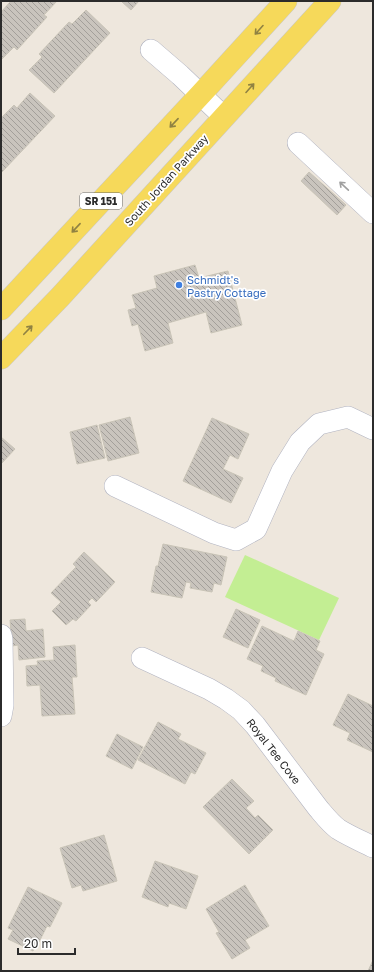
<svg xmlns="http://www.w3.org/2000/svg" width="374" height="972" viewBox="0 0 374 972" font-family="'Golos Text',sans-serif">
  <defs>
    <pattern id="building-back-hatch" width="6" height="6" patternUnits="userSpaceOnUse"><rect width="6" height="6" fill="#c9c4bd"/><path d="M-1 5l2 2M0 0l6 6M5-1l2 2" fill="none" stroke="#a39f9a"/></pattern>
  </defs>
  <rect width="100%" height="100%" fill="#eee7dd"/>
  <polygon fill="#c3ee93" points="245,555 339,598 319,640 225,597"/>
  <g fill="url(#building-back-hatch)" stroke="#c9c4b7">
    <polygon points="11,1 57,1 44,15 47,17 17,50 14,47 1,60 1,12"/>
    <polygon points="121,1 139,1 131,10"/>
    <polygon points="86,10 110,33 54,93 29,70 42,57 39,54 69,22 72,24"/>
    <polygon points="30,93 55,116 1,173 1,118 14,105 17,108"/>
    <polygon points="309,172 346,205 337,215 301,181"/>
    <polygon points="195,265 199,278 228,271 242,325 211,333 206,312 168,323 173,343 145,351 138,324 132,326 128,310 136,308 132,295 157,288 154,276"/>
    <polygon points="130,417 139,453 108,461 99,425"/>
    <polygon points="212,418 249,434 238,459 230,455 223,469 243,478 231,503 183,481"/>
    <polygon points="97,425 105,458 77,464 70,432"/>
    <polygon points="1,437 15,449 1,464"/>
    <polygon points="163,544 227,557 221,585 214,583 212,592 190,588 191,583 186,582 182,598 151,592 156,566 158,566"/>
    <polygon points="84,552 115,582 96,602 92,598 88,602 91,605 76,621 73,619 66,625 52,611 61,602 51,593 76,567 73,564"/>
    <polygon points="236,609 260,620 248,648 223,637"/>
    <polygon points="25,619 26,631 43,629 45,657 19,660 18,645 12,646 10,620"/>
    <polygon points="262,626 294,641 298,631 320,641 316,650 324,654 306,695 275,681 276,678 261,671 263,666 247,659"/>
    <polygon points="75,645 77,677 72,677 75,714 42,716 40,685 27,686 26,666 38,665 37,661 54,660 53,647"/>
    <polygon points="348,694 373,706 373,752 347,740 350,733 333,725"/>
    <polygon points="158,722 181,734 178,739 206,753 195,774 191,772 185,784 138,760"/>
    <polygon points="117,734 143,747 132,769 106,756"/>
    <polygon points="232,779 254,801 246,808 255,818 258,815 273,830 249,854 203,807"/>
    <polygon points="104,835 117,881 83,891 81,885 72,888 60,848"/>
    <polygon points="155,861 198,876 186,909 169,903 168,907 142,897"/>
    <polygon points="245,885 269,926 245,940 250,948 232,959 216,933 219,932 206,909"/>
    <polygon points="28,887 62,903 50,927 47,926 39,942 38,941 33,951 8,939 13,930 8,928"/>
    <polygon points="373,960 373,971 368,971"/>
  </g>
  <g fill="none" stroke-linecap="round" stroke-linejoin="round">
    <defs>
      <g id="minor">
        <polyline points="151,50 180,75 224,117"/>
        <polyline points="298,143 373,213"/>
        <polyline points="115,486 214,533 236,540 256,529 282,471 300,442 319,424 348,417 373,429"/>
        <polyline points="1,635 2,639 3,705 1,716"/>
        <path d="M142 658 209 689 226 699 241 710 255 725 318 808C324 815 330 823 338 829 349 836 361 841 373 847"/>
      </g>
      <g id="major">
        <polyline points="1,309 201,94 286,1"/>
        <polyline points="1,358 60,297 330,1"/>
      </g>
    </defs>
    <use href="#minor" stroke="#b1b3c0" stroke-width="22"/>
    <use href="#major" stroke="#c8c8c8" stroke-width="23"/>
    <use href="#minor" stroke="#fff" stroke-width="21"/>
    <use href="#major" stroke="#f6d95a" stroke-width="22"/>
  </g>
  <defs><path id="oneway-shaft" d="M-6 0H5M1.5-3L5.5 0L1.5 3" fill="none" stroke-width="1.6" stroke-linecap="round" stroke-linejoin="round"/></defs>
  <g stroke="#908242">
    <use href="#oneway-shaft" transform="translate(259 30) rotate(132)"/>
    <use href="#oneway-shaft" transform="translate(250 88) rotate(-48)"/>
    <use href="#oneway-shaft" transform="translate(174 123) rotate(133)"/>
    <use href="#oneway-shaft" transform="translate(76 228) rotate(133)"/>
    <use href="#oneway-shaft" transform="translate(28 330) rotate(-46)"/>
  </g>
  <use stroke="#a0a0a0" href="#oneway-shaft" transform="translate(344 186) rotate(-137)"/>
  <circle fill="#3f7fe0" stroke="#fff" stroke-width="1.5" cx="179" cy="285" r="4"/>
  <g text-anchor="middle" dominant-baseline="central" stroke-width="3.5" stroke-linejoin="round" paint-order="stroke">
    <rect fill="#fff" stroke="#6b6b6b" stroke-width="1" x="80" y="193" width="42" height="16" rx="3"/>
    <g font-size="10" font-weight="bold" fill="#2b2b2b">
      <text x="101" y="201">SR 151</text>
    </g>
    <g font-size="11" fill="#2b2b2b" stroke="#fff">
      <text transform="translate(166 180) rotate(-48)">South Jordan Parkway</text>
      <text transform="translate(274 751) rotate(52)">Royal Tee Cove</text>
    </g>
    <g font-size="11" fill="#366cbe" stroke="#fff" text-anchor="start">
      <text x="187" y="279">Schmidt's<tspan x="187" dy="13">Pastry Cottage</tspan></text>
    </g>
  </g>
  <rect width="374" height="972" fill="none" stroke="#2b2b2b" stroke-width="4"/>
  <path d="M18 948v6h57v-6" fill="none" stroke="#2b2b2b" stroke-width="2"/>
  <text x="24" y="948" font-size="12" fill="#2b2b2b" stroke="#ffffff" stroke-width="3" paint-order="stroke">20 m</text>
</svg>
